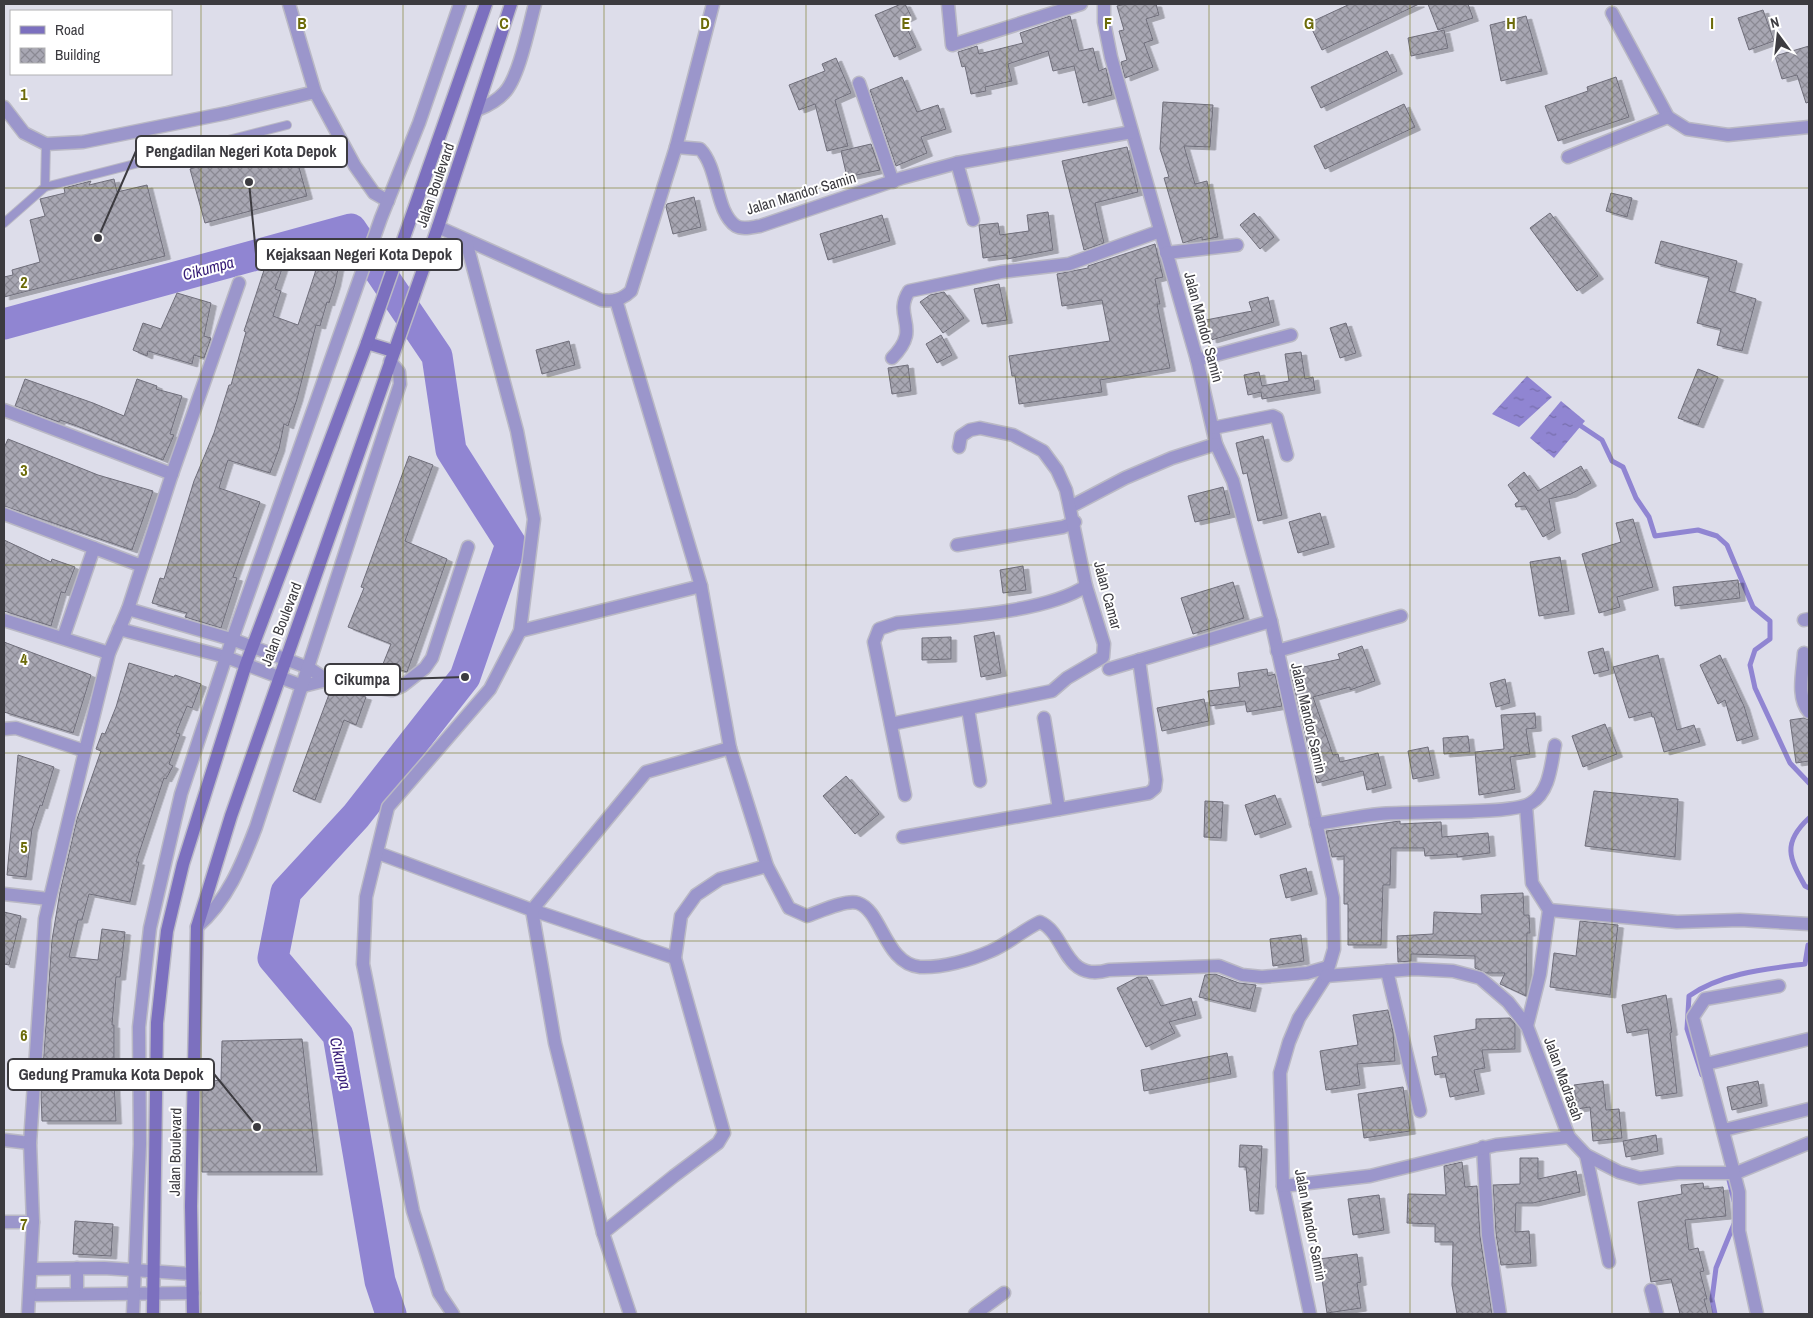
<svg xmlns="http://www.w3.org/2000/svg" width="1813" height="1318" viewBox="0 0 1813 1318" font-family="'Archivo Narrow',sans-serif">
  <defs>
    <pattern id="water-ripples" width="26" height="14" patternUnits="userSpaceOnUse" patternTransform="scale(1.25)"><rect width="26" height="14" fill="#9085d2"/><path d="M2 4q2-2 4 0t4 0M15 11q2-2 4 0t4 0" fill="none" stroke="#776eac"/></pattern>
    <pattern id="building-cross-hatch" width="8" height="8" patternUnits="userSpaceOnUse" patternTransform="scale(1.25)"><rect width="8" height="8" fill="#a8a7b3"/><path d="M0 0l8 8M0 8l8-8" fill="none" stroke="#8a8993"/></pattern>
    <filter id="shadow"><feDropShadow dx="5.5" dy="3" stdDeviation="0" flood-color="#0004"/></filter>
  </defs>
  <rect width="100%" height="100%" fill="#ddddea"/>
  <g fill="url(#water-ripples)">
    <polygon points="1527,376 1552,397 1519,427 1492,414"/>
    <polygon points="1561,401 1585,421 1554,458 1530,438"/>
  </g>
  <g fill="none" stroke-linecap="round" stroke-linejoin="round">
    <g stroke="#9085d2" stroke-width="5">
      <polyline points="1581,426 1602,440 1612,461 1623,467 1636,498 1649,517 1655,536 1698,530 1717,536 1727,545 1753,607 1770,621 1770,639 1755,650 1750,665 1755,688 1790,763 1809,783"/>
      <path d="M1809 818C1782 843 1789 858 1805 886L1809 888"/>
      <path d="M1702 1075 1687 1029 1689 996C1722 973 1766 969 1805 964L1808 945"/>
      <polyline points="1729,1180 1734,1201"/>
      <polyline points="1715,1314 1712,1299 1716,1268 1734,1224"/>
    </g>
    <polyline stroke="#9085d2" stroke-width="31" points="4,324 351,229 437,356 451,450 511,544 465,677 356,816 286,892 273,958 338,1035 380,1281 391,1314"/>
  </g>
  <g fill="url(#building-cross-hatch)" stroke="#6f6e7a" filter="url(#shadow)">
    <polygon points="901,4 905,4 911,16 903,20 916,47 894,57 875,15"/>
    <polygon points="1126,4 1156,4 1159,15 1146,19 1153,40 1144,43 1153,67 1125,78 1121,62 1127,60 1119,31 1124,30 1117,6"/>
    <polygon points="1350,4 1419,4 1322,50 1309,23"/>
    <polygon points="1428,4 1468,4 1473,18 1438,30"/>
    <polygon points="1763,10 1774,41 1749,50 1738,18"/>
    <polygon points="1070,16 1079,51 1093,48 1099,71 1106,68 1112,95 1083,103 1074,66 1053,71 1048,51 1008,64 1012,81 985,87 986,91 971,94 965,66 962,67 958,52 977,46 979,54 1023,43 1020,33"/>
    <polygon points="1526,16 1542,71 1501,81 1490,25"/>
    <polygon points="1444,30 1448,48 1411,56 1408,38"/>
    <polygon points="1809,46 1809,102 1806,103 1797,75 1782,79 1775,56"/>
    <polygon points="1387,51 1397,71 1321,108 1311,87"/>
    <polygon points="836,58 851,93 835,100 848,146 827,151 815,104 799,110 789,85 825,71 822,64"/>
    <polygon points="902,77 917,112 938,105 946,129 921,137 927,153 896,166 870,90"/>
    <polygon points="1616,77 1629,117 1558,141 1545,106 1588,91 1587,87"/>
    <polygon points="1163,102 1213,105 1210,147 1184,146 1195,184 1207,181 1218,237 1202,240 1202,237 1183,243 1164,178 1169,177 1160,149"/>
    <polygon points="1404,104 1415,127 1325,169 1314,146"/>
    <polygon points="251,141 252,147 258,146 259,151 292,142 307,196 205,223 190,169 228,158 227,153 233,151 231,146"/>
    <polygon points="871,144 880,170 847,177 841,151"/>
    <polygon points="1127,147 1138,192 1095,203 1104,243 1084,250 1062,161"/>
    <polygon points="114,179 117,192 147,185 165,256 4,297 4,277 13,275 12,270 40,262 30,220 45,216 40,199 65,193 64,188 91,181 89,185"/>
    <polygon points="1611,193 1632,198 1627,217 1606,211"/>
    <polygon points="694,197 701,227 673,234 666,207 667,204"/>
    <polygon points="1048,212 1053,250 1007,259 1007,255 983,258 979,225 998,223 1000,235 1029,231 1027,215"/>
    <polygon points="1254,213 1274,237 1260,249 1240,225"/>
    <polygon points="1550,213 1598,276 1577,291 1530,228"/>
    <polygon points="882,215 890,241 828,260 820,234"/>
    <polygon points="1661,241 1737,261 1729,291 1756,299 1742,351 1717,345 1721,329 1697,323 1709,277 1655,263"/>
    <polygon points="1155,244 1163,277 1155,279 1160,304 1157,304 1170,368 1100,380 1102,392 1019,404 1015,376 1012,376 1009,356 1110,341 1102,300 1062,306 1057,274 1088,268 1088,266"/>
    <polygon points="320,250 341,254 335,284 329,303 327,302 320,326 316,325 297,399 288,426 284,424 279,449 270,473 228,460 219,488 260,502 233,577 237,578 221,628 185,617 187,613 152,603 160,578 164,579 194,481 214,433 229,385 231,385 246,332 244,331 268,258 284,263 275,289 281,291 273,316 298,325 315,273"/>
    <polygon points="999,284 1007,320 982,324 974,289"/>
    <polygon points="944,292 964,318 943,333 920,302 930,295"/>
    <polygon points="177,293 211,303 204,336 211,338 204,358 194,355 192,364 148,351 147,356 133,350 143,323 161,329"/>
    <polygon points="1268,297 1274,322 1211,340 1206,320 1252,311 1249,302"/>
    <polygon points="1346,323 1356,353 1340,358 1330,328"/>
    <polygon points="941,335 952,355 937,363 926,344"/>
    <polygon points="569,341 575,365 542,374 536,350"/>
    <polygon points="1301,352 1305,379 1313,377 1315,390 1262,399 1261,392 1248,395 1244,375 1259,372 1262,386 1289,381 1285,354"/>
    <polygon points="908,365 911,391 892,394 888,368"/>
    <polygon points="1698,369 1718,377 1698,425 1678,418"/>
    <polygon points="25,379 93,403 124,416 137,379 157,386 156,389 182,396 170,434 174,435 163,460 77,426 60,420 59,422 15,406"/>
    <polygon points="1263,436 1282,515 1258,521 1247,473 1243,474 1236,443"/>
    <polygon points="8,439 98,475 153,491 132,550 4,506 4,448"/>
    <polygon points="409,456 433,465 405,541 447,559 407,672 383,664 391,644 348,627 364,588 361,587"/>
    <polygon points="1581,466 1591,483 1571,494 1549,499 1555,530 1543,537 1525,506 1516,507 1515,504 1519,501 1508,485 1524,472 1538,491"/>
    <polygon points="1223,487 1230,514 1195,522 1188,496"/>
    <polygon points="1320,513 1329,544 1298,553 1289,522"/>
    <polygon points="1633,519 1653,587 1617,597 1620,607 1599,613 1582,554 1621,542 1616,523"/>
    <polygon points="4,540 51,562 52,559 75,567 65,593 61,592 51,626 4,611"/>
    <polygon points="1560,557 1569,611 1539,616 1530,562"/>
    <polygon points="1023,566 1026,590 1003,593 1000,570"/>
    <polygon points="1738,580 1740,598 1675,606 1673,587"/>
    <polygon points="1233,582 1244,618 1193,634 1181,598"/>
    <polygon points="994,632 1001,673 981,677 974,636"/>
    <polygon points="951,637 951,659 922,660 922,638"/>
    <polygon points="4,642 91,675 73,733 4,712"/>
    <polygon points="1362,646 1375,681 1350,690 1350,687 1313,697 1333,755 1338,754 1340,762 1378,753 1386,785 1367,790 1363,771 1317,783 1290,670 1340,659 1338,654"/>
    <polygon points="1603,648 1609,670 1594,674 1588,652"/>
    <polygon points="1658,655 1677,730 1694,725 1700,742 1664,752 1654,717 1652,717 1651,712 1629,718 1613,667"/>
    <polygon points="1720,655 1744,706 1753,736 1737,741 1725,700 1718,704 1700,665"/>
    <polygon points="129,663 174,677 175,675 201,684 192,708 187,706 176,733 180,734 169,764 173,766 166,779 164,778 136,862 139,862 130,902 89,894 82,920 78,920 69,957 98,960 102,929 125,932 120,977 116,977 112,1025 114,1025 114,1081 116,1121 42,1121 41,1094 52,940 60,892 77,819 101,751 96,749 102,733 105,734 116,707"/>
    <polygon points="1267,669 1268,676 1275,674 1282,706 1247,712 1245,701 1210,706 1208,691 1240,687 1238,673"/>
    <polygon points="1505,679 1510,703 1496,707 1490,683"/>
    <polygon points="331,689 366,697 356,725 344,720 315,800 293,791"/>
    <polygon points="1204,699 1209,721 1162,731 1157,708"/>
    <polygon points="1535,713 1536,728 1526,729 1530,754 1510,757 1515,789 1479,795 1475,752 1504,749 1501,715"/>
    <polygon points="1804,718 1809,720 1809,761 1796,763 1790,720"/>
    <polygon points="1605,724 1617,754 1583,767 1572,736"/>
    <polygon points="1468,736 1470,752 1444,754 1443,738"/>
    <polygon points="1428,747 1434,775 1413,779 1408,751"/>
    <polygon points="18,755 54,767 42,806 40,805 32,829 26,877 7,875"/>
    <polygon points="846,776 879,814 855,834 823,796"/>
    <polygon points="1594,791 1678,799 1675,857 1585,846"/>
    <polygon points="1275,795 1286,824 1255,835 1245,805"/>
    <polygon points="1205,801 1223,802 1221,838 1204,837"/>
    <polygon points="1400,821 1400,824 1441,822 1442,837 1488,833 1490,853 1457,857 1457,854 1425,856 1424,848 1391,848 1390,885 1383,885 1381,945 1348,945 1348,904 1344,904 1344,856 1332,857 1326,831"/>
    <polygon points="1306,868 1312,891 1286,898 1280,875"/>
    <polygon points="1523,893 1524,915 1529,915 1530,933 1527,933 1526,996 1500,984 1505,973 1486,973 1475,968 1475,956 1411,954 1411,961 1398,962 1397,936 1433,934 1434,912 1482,914 1481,895"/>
    <polygon points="4,912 21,916 9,965 4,964"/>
    <polygon points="1580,921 1618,925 1610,995 1550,987 1554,953 1576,956"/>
    <polygon points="1301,935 1304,961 1273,966 1270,939"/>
    <polygon points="1215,974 1239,983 1256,985 1250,1009 1199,997 1205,975"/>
    <polygon points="1138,977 1147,977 1161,1006 1191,998 1196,1015 1169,1022 1175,1033 1146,1047 1117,988"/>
    <polygon points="1666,995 1672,1032 1670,1033 1677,1093 1656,1096 1648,1029 1627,1033 1622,1005"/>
    <polygon points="1388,1010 1393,1032 1395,1061 1357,1064 1360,1085 1326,1090 1320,1051 1358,1045 1353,1015"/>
    <polygon points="1510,1018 1515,1024 1515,1049 1482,1050 1485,1068 1474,1070 1479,1091 1450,1097 1445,1073 1435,1075 1432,1057 1438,1056 1434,1036 1476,1029 1476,1019"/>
    <polygon points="302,1039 317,1172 202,1172 202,1082 221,1080 222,1041"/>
    <polygon points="1227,1053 1231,1074 1144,1091 1141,1070"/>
    <polygon points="1603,1081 1606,1110 1619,1109 1622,1138 1593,1141 1590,1107 1577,1109 1574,1085"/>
    <polygon points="1758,1081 1762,1103 1732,1110 1727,1087"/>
    <polygon points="1403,1087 1410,1131 1364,1138 1358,1094"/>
    <polygon points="1656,1135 1658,1151 1626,1157 1623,1141"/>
    <polygon points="1240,1145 1262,1146 1258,1211 1250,1211 1246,1167 1239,1167"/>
    <polygon points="1520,1158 1538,1158 1538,1179 1576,1171 1580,1192 1533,1203 1516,1203 1515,1232 1529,1231 1531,1263 1501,1265 1496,1234 1493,1185 1520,1184"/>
    <polygon points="1462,1162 1465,1187 1477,1186 1480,1236 1492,1314 1457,1314 1452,1285 1453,1242 1435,1242 1435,1224 1407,1223 1408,1194 1446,1195 1444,1166"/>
    <polygon points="1703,1183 1704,1189 1723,1187 1726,1216 1685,1220 1689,1250 1698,1248 1704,1271 1700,1272 1707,1299 1704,1299 1708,1314 1680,1314 1671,1279 1651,1282 1638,1202 1682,1194 1681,1185"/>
    <polygon points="1379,1195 1384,1230 1353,1235 1348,1199"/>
    <polygon points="75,1221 113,1224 111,1256 73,1254"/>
    <polygon points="1357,1254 1361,1282 1357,1283 1361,1308 1327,1313 1319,1259"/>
  </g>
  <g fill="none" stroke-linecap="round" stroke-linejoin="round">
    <defs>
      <g id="service">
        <polyline points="45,187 287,125"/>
        <polyline points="4,223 45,187 46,144"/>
      </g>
      <g id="minor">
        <polyline points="289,4 315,92 355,166 374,193 388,201"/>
        <polyline points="948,4 952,45 1081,4"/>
        <polyline points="1104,4 1104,22 1111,57 1197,360 1216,444 1233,481 1271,621 1333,898 1334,949 1326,976 1299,1018 1289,1042 1280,1073 1283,1186 1310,1314"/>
        <polyline points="1612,13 1668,117 1687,129 1728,135 1809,127"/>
        <polyline points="859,83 893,182"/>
        <polyline points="4,107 24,133 46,144 83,142 227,113 315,92"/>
        <path d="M477 110C487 106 497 101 504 93 519 78 529 26 535 4"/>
        <polyline points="676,147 713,4"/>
        <polyline points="1568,157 1668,117"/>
        <polyline points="957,163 973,220"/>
        <path d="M438 227 601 300C613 302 622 300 631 291L676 147 700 149C719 168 715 212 736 226 743 230 752 227 760 226L902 178 957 163 1132 132"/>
        <polyline points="1166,253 1237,245"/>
        <path d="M616 300 701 586 730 748 767 866 789 908 807 916C819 912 846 899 858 903 882 911 885 964 920 967 942 968 971 960 991 951 1008 944 1023 930 1040 922 1067 934 1063 983 1109 970L1219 966 1242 975 1262 977 1307 973 1328 967"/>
        <path d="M892 358C923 327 892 318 909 291L1001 272 1069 264 1160 231"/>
        <polyline points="1197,360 1291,335"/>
        <polyline points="4,410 172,474"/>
        <polyline points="1213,428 1273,416 1277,418 1287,455"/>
        <polyline points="1070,507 1125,478 1172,458 1216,444"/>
        <polyline points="4,514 142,566"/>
        <polyline points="957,545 1063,527 1075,522"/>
        <polyline points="128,609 234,640 309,668 327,680"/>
        <polyline points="4,620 109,653"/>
        <polyline points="1804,620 1809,619"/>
        <polyline points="119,629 226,657 303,686 327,680 392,690 402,686 425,668 432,658 468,547"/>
        <polyline points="520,631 701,586"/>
        <polyline points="63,638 94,548"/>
        <polyline points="1277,651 1401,616"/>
        <path d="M1804 653C1803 671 1796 698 1809 712"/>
        <polyline points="1109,669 1271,621"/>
        <polyline points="968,709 980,781"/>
        <polyline points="1044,718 1059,809"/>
        <polyline points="891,724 1052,691 1067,678 1103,657 1104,644 1086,586 1066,490 1057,470 1043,451 1013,435 980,428 970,430 961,436 959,447"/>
        <polyline points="4,729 16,728 85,751 109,653 128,609 172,474 239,283"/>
        <path d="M905 795 874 642 879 629 897 623C948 617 1044 614 1086 586"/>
        <polyline points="1526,806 1532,883 1549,910 1540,974 1527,1026"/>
        <path d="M1316 824C1337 821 1359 816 1380 814 1409 811 1513 815 1531 803 1550 792 1551 764 1555 745"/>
        <polyline points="903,837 1149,793 1155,788 1156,780 1139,660"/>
        <polyline points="378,853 532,910 675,958"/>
        <polyline points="4,894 49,899"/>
        <polyline points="1549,910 1677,922 1740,920 1809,924"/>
        <path d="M197 927C227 901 242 864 256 827L400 384 399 372 390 361"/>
        <polyline points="1387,971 1420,1111"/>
        <polyline points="1326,976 1414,969 1453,971 1480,978 1508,1002 1527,1026 1569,1137 1586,1155 1619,1172 1640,1178 1678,1173 1736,1173 1809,1143"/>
        <polyline points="1706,1064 1809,1039"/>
        <polyline points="1724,1130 1809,1109"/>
        <polyline points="4,1140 30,1143 45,919 85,751"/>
        <polyline points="1483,1147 1488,1235 1500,1314"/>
        <polyline points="1586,1155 1609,1262"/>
        <polyline points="1283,1186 1370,1176 1496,1145 1569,1137"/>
        <polyline points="4,1222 33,1222"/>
        <polyline points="603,1233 674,1176 718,1143 724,1133 675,958 681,916 696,895 720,879 767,866"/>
        <polyline points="31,1269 104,1268 192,1274"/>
        <polyline points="1651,1290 1657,1314"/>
        <polyline points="77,1294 77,1268"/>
        <polyline points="30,1295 193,1293"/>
        <polyline points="28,1314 33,1222 30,1143"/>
        <polyline points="133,1314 140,1144 139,1027 150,928 181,794 226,657 381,218 419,123 460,4"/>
        <polyline points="453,1314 439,1293 413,1211 363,964 366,897 388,807 490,689 520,631 534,519 517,431 466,241"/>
        <polyline points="630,1314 603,1233 555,1043 532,910 646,772 730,748"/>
        <polyline points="975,1314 1004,1293"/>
        <polyline points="1757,1314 1739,1231 1739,1192 1693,1017 1705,999 1779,986"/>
      </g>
      <g id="secondary">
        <polyline points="367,343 393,351"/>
        <polyline points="153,1314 157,1023 167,931 183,864 246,664 367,343 486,4"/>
        <polyline points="193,1314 191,1206 197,927 231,816 438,227 511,4"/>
      </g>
    </defs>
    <use href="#service" stroke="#bab9c5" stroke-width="10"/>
    <use href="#minor" stroke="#bab9c5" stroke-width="15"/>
    <use href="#secondary" stroke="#bab9c5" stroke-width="15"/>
    <use href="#service" stroke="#9b96cb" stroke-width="8"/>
    <use href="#minor" stroke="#9b96cb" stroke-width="12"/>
    <use href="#secondary" stroke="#7c70bf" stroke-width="12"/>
  </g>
  <path fill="none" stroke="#6c6b09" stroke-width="1" stroke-opacity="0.55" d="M201 4V1314M403 4V1314M604 4V1314M806 4V1314M1007 4V1314M1209 4V1314M1410 4V1314M1612 4V1314M4 188H1809M4 377H1809M4 565H1809M4 753H1809M4 941H1809M4 1130H1809"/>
  <g text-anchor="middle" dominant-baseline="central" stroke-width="4" stroke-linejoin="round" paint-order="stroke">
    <g font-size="15" fill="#3c3b40" stroke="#fff">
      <text transform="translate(435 185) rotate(-71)">Jalan Boulevard</text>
      <text transform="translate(801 193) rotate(-17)">Jalan Mandor Samin</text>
      <text transform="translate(1204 327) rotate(75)">Jalan Mandor Samin</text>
      <text transform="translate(1108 595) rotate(75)">Jalan Camar</text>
      <text transform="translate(281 624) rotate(-69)">Jalan Boulevard</text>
      <text transform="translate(1309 718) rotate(77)">Jalan Mandor Samin</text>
      <text transform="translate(1564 1079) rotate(70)">Jalan Madrasah</text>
      <text transform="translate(175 1152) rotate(-89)">Jalan Boulevard</text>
      <text transform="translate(1311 1225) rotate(79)">Jalan Mandor Samin</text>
    </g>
    <g font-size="16" font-style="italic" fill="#381e78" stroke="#fff">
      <text transform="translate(208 268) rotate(-15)">Cikumpa</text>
      <text transform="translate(341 1063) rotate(78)">Cikumpa</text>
    </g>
  </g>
  <g font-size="16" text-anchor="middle" font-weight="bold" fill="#6c6b09" stroke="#fff" stroke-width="4" stroke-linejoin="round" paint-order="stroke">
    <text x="302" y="29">B</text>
    <text x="504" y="29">C</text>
    <text x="705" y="29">D</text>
    <text x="906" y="29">E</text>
    <text x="1108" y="29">F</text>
    <text x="1309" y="29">G</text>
    <text x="1511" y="29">H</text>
    <text x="1712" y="29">I</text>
    <text x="24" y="100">1</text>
    <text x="24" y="288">2</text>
    <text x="24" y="476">3</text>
    <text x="24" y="665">4</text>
    <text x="24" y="853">5</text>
    <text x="24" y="1041">6</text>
    <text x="24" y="1230">7</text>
  </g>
  <path fill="none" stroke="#3c3b40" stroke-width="2" d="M98 238L136 151M249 182L256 254M465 677L400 679M257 1127L214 1074"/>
  <g fill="#3c3b40" stroke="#fff" stroke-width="2">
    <circle cx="98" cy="238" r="5"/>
    <circle cx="249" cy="182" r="5"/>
    <circle cx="465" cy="677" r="5"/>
    <circle cx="257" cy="1127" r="5"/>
  </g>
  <g fill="#fff" stroke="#3c3b40" stroke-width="2">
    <rect x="136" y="136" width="211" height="31" rx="5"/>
    <rect x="256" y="239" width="206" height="31" rx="5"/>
    <rect x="325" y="664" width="75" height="31" rx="5"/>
    <rect x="8" y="1059" width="206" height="31" rx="5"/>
  </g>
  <g font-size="16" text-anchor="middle" font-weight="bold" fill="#3c3b40">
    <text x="241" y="157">Pengadilan Negeri Kota Depok</text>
    <text x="359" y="260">Kejaksaan Negeri Kota Depok</text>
    <text x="362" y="685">Cikumpa</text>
    <text x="111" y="1080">Gedung Pramuka Kota Depok</text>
  </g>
  <rect width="1813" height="1318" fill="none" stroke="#3c3b40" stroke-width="10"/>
  <rect x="10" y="10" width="162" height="65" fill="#ffffff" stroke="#b1b1b3"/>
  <rect x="20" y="26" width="25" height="8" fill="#7c70bf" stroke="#b1b1b3"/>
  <text x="55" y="35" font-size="15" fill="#3c3b40">Road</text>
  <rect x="20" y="48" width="25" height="15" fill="url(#building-cross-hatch)" stroke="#b1b1b3"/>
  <text x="55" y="60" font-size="15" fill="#3c3b40">Building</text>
  <g transform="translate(1778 35) rotate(345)" stroke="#ffffff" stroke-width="4" paint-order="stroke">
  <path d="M0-4L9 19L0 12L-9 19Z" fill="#3c3b40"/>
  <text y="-8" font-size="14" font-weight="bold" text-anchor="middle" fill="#3c3b40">N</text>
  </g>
</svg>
